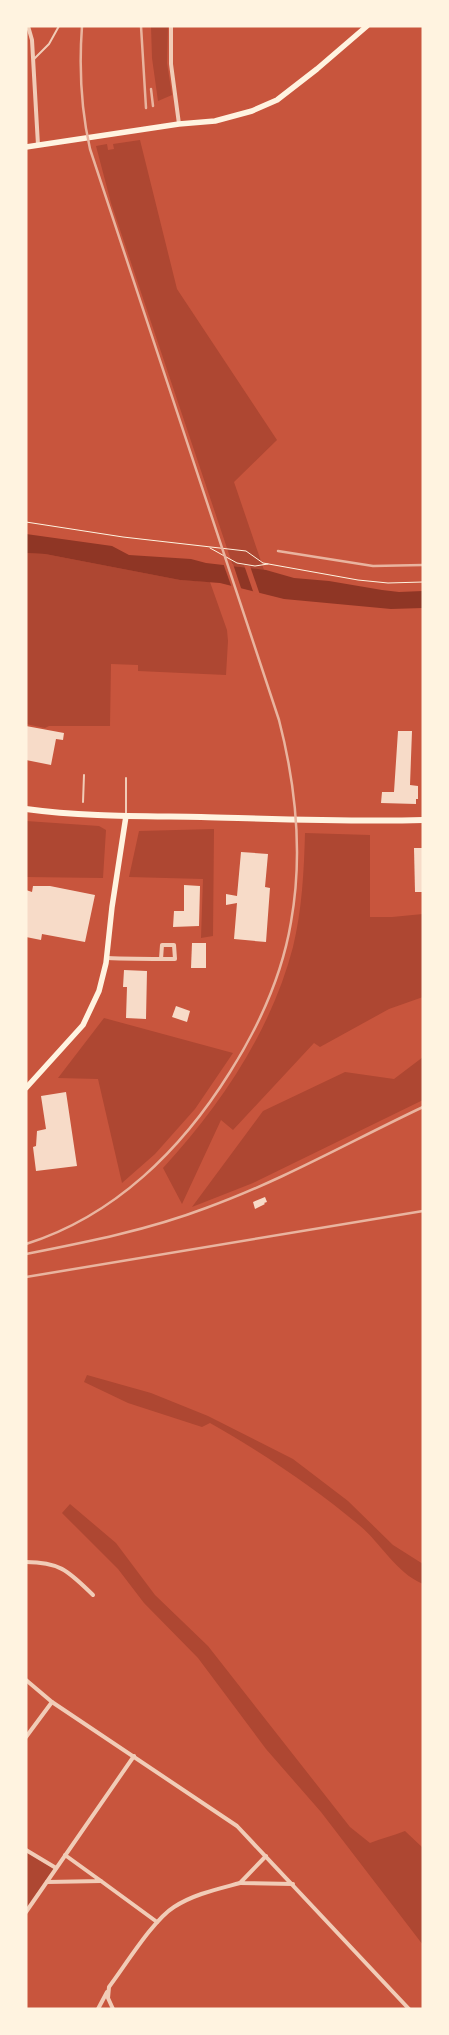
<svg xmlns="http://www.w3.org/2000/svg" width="449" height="2035" viewBox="0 0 449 2035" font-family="Cabin,sans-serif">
  <rect width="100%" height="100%" fill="#c8553d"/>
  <g fill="#ae4732">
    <polygon points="151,26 168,26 167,63 172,95 158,101 152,58"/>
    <polygon points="140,140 177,289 277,440 234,482 264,570 233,566 111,203 96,146 107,144 108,150 114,149 113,144"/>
    <polygon points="26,553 45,554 180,580 210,582 227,630 228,641 226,675 138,671 138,665 111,664 110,726 49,726 45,728 26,724"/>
    <polygon points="26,821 99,826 106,830 103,878 26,877"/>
    <polygon points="214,829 213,936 201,938 203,879 129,877 139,831"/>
    <path d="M305 833 370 835V917H392L423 914V997L389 1009 320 1047 314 1043 233 1130 221 1120 182 1204 163 1168C221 1105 271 1031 293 947 302 910 304 871 305 833Z"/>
    <polygon points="104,1018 233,1053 195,1109 155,1154 122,1183 98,1079 58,1078"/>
    <polygon points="423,1057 423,1100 253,1183 192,1207 263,1111 345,1072 394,1079"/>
    <path d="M87 1375 151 1393 208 1416 293 1459 348 1501 393 1545 423 1564V1584C395 1572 381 1543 359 1525 315 1488 260 1451 210 1423L202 1427 128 1403 84 1382Z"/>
    <path d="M70 1504 116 1543 155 1595 208 1646 350 1827 370 1843C382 1838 393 1836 405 1831L423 1848V1945L321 1812 266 1749 198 1658 144 1603 118 1569 62 1513Z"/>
    <polygon points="26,1852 54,1869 26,1908"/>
  </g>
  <polygon fill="#8f3625" points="26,534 112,546 129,555 191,559 206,563 266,570 294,578 329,581 382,590 399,592 423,591 423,608 391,609 284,599 220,583 180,580 45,554 26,553"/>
  <g fill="#c8553d">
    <polygon points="223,563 233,564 242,591 232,588"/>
    <polygon points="244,565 250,566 260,595 254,594"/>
  </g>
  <g fill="#f7dbc8">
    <polygon points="26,726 64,733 63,740 56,739 51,765 26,760"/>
    <polygon points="398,731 412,731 410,785 418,786 418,799 416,799 416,804 381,803 382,792 394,792"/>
    <polygon points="414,848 423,848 423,892 415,892"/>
    <polygon points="241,852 268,854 265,887 270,888 266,942 234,939 237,903 226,905 226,894 237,896"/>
    <polygon points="184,885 200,886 199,926 173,927 174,911 184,911"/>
    <polygon points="33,886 50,886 95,895 85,942 42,934 41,940 26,937 26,890 32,892"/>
    <polygon points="192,943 206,943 206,968 191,968"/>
    <polygon points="124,970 147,971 146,1019 126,1018 127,987 123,987"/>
    <polygon points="176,1006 190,1011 187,1022 172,1017"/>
    <polygon points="66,1092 77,1166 36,1171 33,1147 36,1146 37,1131 46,1129 41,1096"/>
    <polygon points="265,1197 267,1202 264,1203 265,1204 255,1209 253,1202"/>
  </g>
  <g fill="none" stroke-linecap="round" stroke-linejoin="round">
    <g stroke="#fff3e0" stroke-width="1">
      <polyline points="26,522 123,537 246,551 263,563 358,580 388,583 423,582"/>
      <polyline points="210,548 237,563 255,566 268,564"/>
    </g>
    <g stroke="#f1ccb7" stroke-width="2">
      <polyline points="34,59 49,44 59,26"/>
      <polyline points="83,802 84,775"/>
      <polyline points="126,813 126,778"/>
    </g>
    <g stroke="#f1ccb7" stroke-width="4">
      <polyline points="28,26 32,40 38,145"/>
      <polyline points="171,26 171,64 179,124"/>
      <path d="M107 958C129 959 152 959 175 959L174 945H162L161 959"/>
      <path d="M26 1562C61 1562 69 1572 93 1595"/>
      <polyline points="26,1680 52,1702 237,1826 409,2009"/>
      <polyline points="26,1737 52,1702"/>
      <polyline points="26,1850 56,1868"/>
      <polyline points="266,1856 240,1883 293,1884"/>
      <polyline points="101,1881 157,1922"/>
      <polyline points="47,1882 101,1881 65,1855"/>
      <polyline points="26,1912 134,1756"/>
      <polyline points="98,2009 107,1992"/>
      <path d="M113 2009 108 1998 109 1987C125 1966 153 1920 174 1907 194 1894 218 1889 240 1883"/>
    </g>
    <g stroke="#fff3e0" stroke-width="5.5">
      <polyline points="26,147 179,124 215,121 252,111 277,100 317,69 367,26"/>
      <polyline points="26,1088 83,1025 99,991 106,963 112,907 126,816"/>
    </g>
    <path stroke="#fff3e0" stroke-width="6" d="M26 809C84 817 143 816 201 817 275 819 349 822 423 820"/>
    <g stroke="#e9b49f" stroke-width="2.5">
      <polyline points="141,26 146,108"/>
      <polyline points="151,89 153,106"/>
      <polyline points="278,551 373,566 423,565"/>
      <path d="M26 1244C115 1216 182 1149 230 1072 259 1026 282 976 291 922 303 855 296 786 279 720L90 149C81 109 79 67 82 26"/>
      <path d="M26 1254C87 1242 148 1230 206 1208 281 1181 351 1141 423 1107"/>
      <polyline points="26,1277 423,1211"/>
    </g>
  </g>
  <rect width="449" height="2035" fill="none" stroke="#fff3e0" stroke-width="55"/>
</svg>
